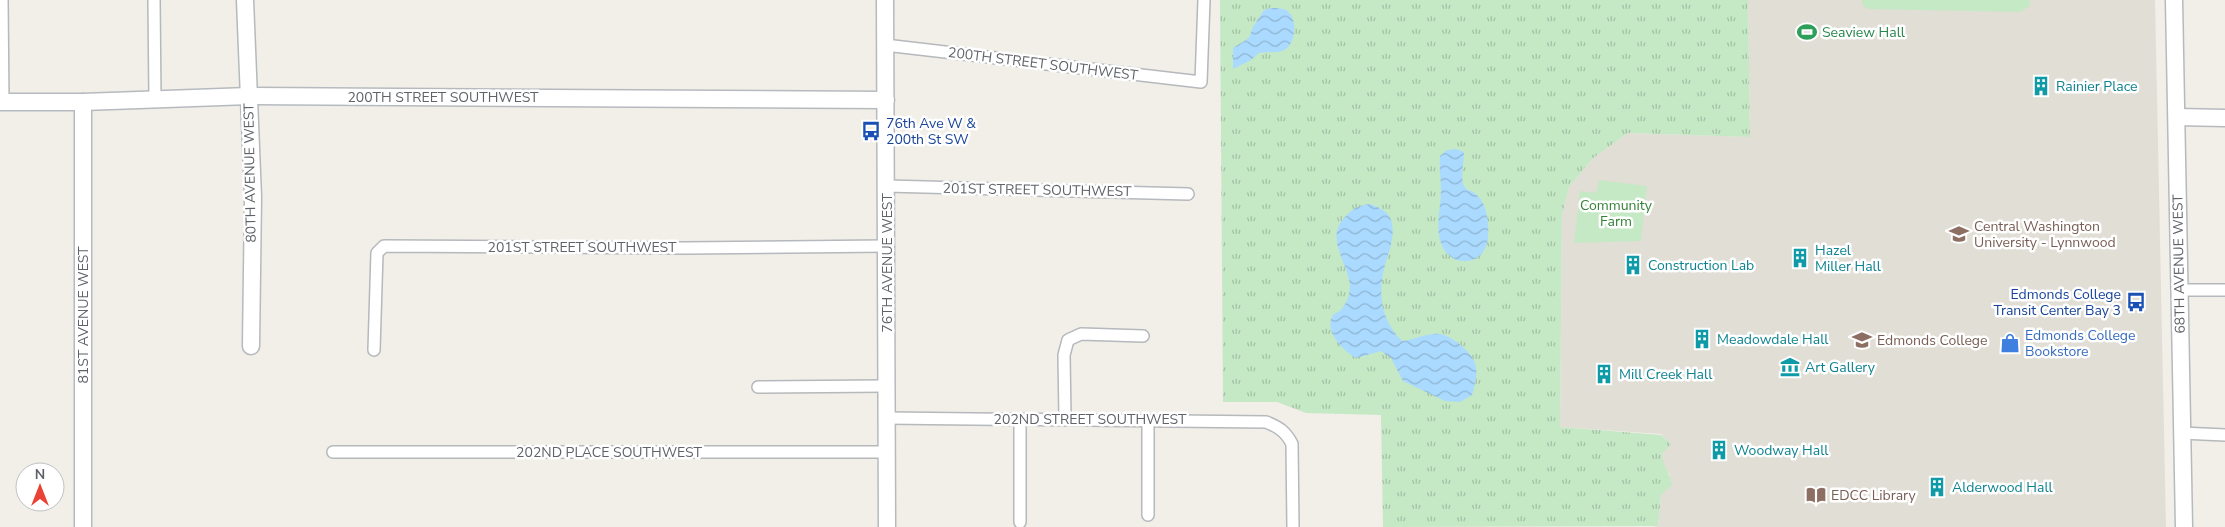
<svg xmlns="http://www.w3.org/2000/svg" width="2225" height="527" viewBox="0 0 2225 527" font-family="'Nunito Sans',sans-serif">
  <defs>
    <pattern id="grass-tufts" width="24" height="20" patternUnits="userSpaceOnUse" patternTransform="scale(1.25)"><rect width="24" height="20" fill="#c5e8c5"/><path d="M3 7l-1-3M5 7V3M7 7l1-3M15 17l-1-3M17 17v-4M19 17l1-3" fill="none" stroke="#a3c0a4"/></pattern>
    <pattern id="water-waves" width="16" height="10" patternUnits="userSpaceOnUse" patternTransform="scale(1.25)"><rect width="16" height="10" fill="#aadaff"/><path d="M0 5q4-4 8 0t8 0" fill="none" stroke="#8eb4d2"/></pattern>
  </defs>
  <rect width="100%" height="100%" fill="#f1efe8"/>
  <polygon fill="#e1ded6" points="1748,0 2155,0 2166,527 1652,527 1658,526 1661,495 1670,475 1663,466 1662,454 1670,444 1661,434 1560,427 1562,215 1569,187 1592,159 1628,133 1750,137"/>
  <path fill="url(#grass-tufts)" d="M1220 0H1748L1750 137 1628 133 1592 159 1569 187 1562 215 1560 427 1661 435 1671 444 1662 454C1663 466 1670 473 1672 485L1661 495 1658 526 1383 527 1381 415 1306 413 1277 402H1223Z"/>
  <g fill="#c5e8c5">
    <polygon points="1862,0 2030,0 2030,6 2020,12 1867,9 1862,4"/>
    <polygon points="1599,180 1647,186 1641,241 1574,243 1580,191 1596,193"/>
  </g>
  <g fill="url(#water-waves)">
    <path d="M1271 8C1276 8 1281 8 1286 10 1298 18 1296 41 1286 49 1278 54 1267 51 1259 53L1251 60 1233 69V48L1249 38 1253 27 1264 10Z"/>
    <path d="M1456 149 1464 152C1464 162 1460 177 1464 186 1467 191 1469 190 1473 192 1488 202 1489 223 1488 238 1485 267 1450 269 1441 243 1435 226 1441 208 1441 190 1441 178 1439 168 1440 156L1447 150Z"/>
    <path d="M1370 204C1378 207 1388 211 1391 220 1396 235 1389 251 1385 265 1377 294 1381 320 1402 341 1414 340 1429 332 1441 334 1453 337 1469 350 1474 361 1479 371 1475 385 1472 395L1460 402 1445 401 1403 381 1391 358 1381 351 1356 358C1344 351 1323 332 1333 315 1334 314 1339 311 1340 311 1347 303 1350 295 1350 285 1347 261 1324 237 1346 216 1353 208 1360 205 1370 204Z"/>
  </g>
  <g fill="none" stroke-linecap="round" stroke-linejoin="round">
    <defs>
      <g id="street">
        <polyline points="2,0 3,102"/>
        <polyline points="154,0 155,99"/>
        <polyline points="885,45 1201,82 1204,0"/>
        <polyline points="887,186 1188,194"/>
        <polyline points="2179,290 2225,290"/>
        <polyline points="374,350 377,253 384,246 685,248 887,246"/>
        <polyline points="758,387 886,386"/>
        <path d="M886 418 1266 422C1279 427 1286 432 1292 444L1293 527"/>
        <polyline points="1065,419 1064,355 1068,340 1081,334 1143,336"/>
        <polyline points="1148,420 1148,515"/>
        <polyline points="2181,433 2225,435"/>
        <polyline points="333,452 886,452"/>
        <polyline points="1020,522 1020,419"/>
      </g>
      <g id="secondary">
        <polyline points="245,0 253,197 251,346"/>
        <polyline points="885,0 887,527"/>
        <polyline points="2174,0 2184,527"/>
        <polyline points="0,102 83,102 249,96 886,100"/>
        <polyline points="83,102 83,527"/>
        <polyline points="2177,117 2225,118"/>
      </g>
    </defs>
    <use href="#street" stroke="#b5b8bc" stroke-width="14"/>
    <use href="#secondary" stroke="#b6babf" stroke-width="19"/>
    <use href="#street" stroke="#fff" stroke-width="11"/>
    <use href="#secondary" stroke="#fff" stroke-width="16"/>
  </g>
  <defs>
    <symbol id="stadium-bare" viewBox="-9 -9 18 18"><path d="M0-5a6.5 5 0 1 0 0 10a6.5 5 0 1 0 0-10ZM-3.5-1.8h7v3.6h-7Z" fill="#2e9e5b" stroke="#fff" stroke-width="2.5" paint-order="stroke"/></symbol>
    <symbol id="building-bare" viewBox="-9 -9 18 18"><path d="M-4-6H4V6H1V3H-1V6H-4ZM-2.5-4.3h1.7v1.8h-1.7ZM.8-4.3h1.7v1.8H.8ZM-2.5-1h1.7V.8h-1.7ZM.8-1h1.7V.8H.8Z" fill="#0f9aa8" stroke="#fff" stroke-width="2.5" paint-order="stroke"/></symbol>
    <symbol id="bus-bare" viewBox="-9 -9 18 18"><path d="M-5-6H5V4H4V6H2V4H-2V6H-4V4H-5ZM-3.5-4V0h7V-4ZM-3.5 1.2v1.5H-2V1.2ZM2 1.2v1.5H3.5V1.2Z" fill="#1a4fb4" stroke="#fff" stroke-width="2.5" paint-order="stroke"/></symbol>
    <symbol id="university-bare" viewBox="-9 -9 18 18"><path d="M0-5L7-2L0 1L-7-2ZM-4 1L0 2.5L4 1V4Q0 6-4 4Z" fill="#8d6e63" stroke="#fff" stroke-width="2.5" paint-order="stroke"/></symbol>
    <symbol id="shop-bare" viewBox="-9 -9 18 18"><path d="M-5-2.5h2.3a2.7 3.5 0 0 1 5.4 0H5L5.5 6h-11ZM-1.5-2.5h3a1.5 2.3 0 0 0-3 0Z" fill="#3f7fe0" stroke="#fff" stroke-width="2.5" paint-order="stroke"/></symbol>
    <symbol id="museum-bare" viewBox="-9 -9 18 18"><path d="M0-6L6-3V-2H-6V-3ZM-5-1h2V3h-2ZM-1-1h2V3h-2ZM3-1h2V3H3ZM-6 4H6V6H-6Z" fill="#0f9aa8" stroke="#fff" stroke-width="2.5" paint-order="stroke"/></symbol>
    <symbol id="library-bare" viewBox="-9 -9 18 18"><path d="M-6-4Q-3-5.5-.7-3.5V5Q-3 3-6 4ZM6-4Q3-5.5 .7-3.5V5Q3 3 6 4Z" fill="#8d6e63" stroke="#fff" stroke-width="2.5" paint-order="stroke"/></symbol>
  </defs>
  <g fill-rule="evenodd">
    <use href="#stadium-bare" x="1793" y="18" width="28" height="28"/>
    <use href="#building-bare" x="2027" y="72" width="28" height="28"/>
    <use href="#bus-bare" x="857" y="117" width="28" height="28"/>
    <use href="#university-bare" x="1945" y="220" width="28" height="28"/>
    <use href="#building-bare" x="1786" y="244" width="28" height="28"/>
    <use href="#building-bare" x="1619" y="251" width="28" height="28"/>
    <use href="#bus-bare" x="2122" y="288" width="28" height="28"/>
    <use href="#building-bare" x="1688" y="325" width="28" height="28"/>
    <use href="#university-bare" x="1848" y="326" width="28" height="28"/>
    <use href="#shop-bare" x="1996" y="329" width="28" height="28"/>
    <use href="#museum-bare" x="1776" y="353" width="28" height="28"/>
    <use href="#building-bare" x="1590" y="360" width="28" height="28"/>
    <use href="#building-bare" x="1705" y="436" width="28" height="28"/>
    <use href="#building-bare" x="1923" y="473" width="28" height="28"/>
    <use href="#library-bare" x="1802" y="481" width="28" height="28"/>
  </g>
  <g text-anchor="middle" dominant-baseline="central" stroke-width="5" stroke-linejoin="round" paint-order="stroke">
    <g font-size="14" fill="#27864d" stroke="#fff" text-anchor="start">
      <text x="1822" y="32">Seaview Hall</text>
    </g>
    <g font-size="14" fill="#5f6368" stroke="#fff">
      <text transform="translate(1043 64) rotate(7)">200TH STREET SOUTHWEST</text>
      <text x="443" y="97">200TH STREET SOUTHWEST</text>
      <text transform="translate(250 173) rotate(-91)">80TH AVENUE WEST</text>
      <text transform="translate(1037 190) rotate(1)">201ST STREET SOUTHWEST</text>
      <text x="582" y="247">201ST STREET SOUTHWEST</text>
      <text transform="translate(887 263) rotate(-90)">76TH AVENUE WEST</text>
      <text transform="translate(2179 264) rotate(-91)">68TH AVENUE WEST</text>
      <text transform="translate(83 315) rotate(-90)">81ST AVENUE WEST</text>
      <text x="1090" y="419">202ND STREET SOUTHWEST</text>
      <text x="609" y="452">202ND PLACE SOUTHWEST</text>
    </g>
    <g font-size="14" fill="#0d838f" stroke="#fff" text-anchor="start">
      <text x="2056" y="86">Rainier Place</text>
      <text x="1815" y="250">Hazel<tspan x="1815" dy="16">Miller Hall</tspan></text>
      <text x="1648" y="265">Construction Lab</text>
      <text x="1717" y="339">Meadowdale Hall</text>
      <text x="1805" y="367">Art Gallery</text>
      <text x="1619" y="374">Mill Creek Hall</text>
      <text x="1734" y="450">Woodway Hall</text>
      <text x="1952" y="487">Alderwood Hall</text>
    </g>
    <g font-size="14" fill="#164399" stroke="#fff" text-anchor="start">
      <text x="886" y="123">76th Ave W &amp;<tspan x="886" dy="16">200th St SW</tspan></text>
      <text x="2121" y="294" text-anchor="end">Edmonds College<tspan x="2121" dy="16">Transit Center Bay 3</tspan></text>
    </g>
    <g font-size="14" fill="#348238" stroke="#fff">
      <text x="1616" y="205">Community<tspan x="1616" dy="16">Farm</tspan></text>
    </g>
    <g font-size="14" fill="#785e54" stroke="#fff" text-anchor="start">
      <text x="1974" y="226">Central Washington<tspan x="1974" dy="16">University - Lynnwood</tspan></text>
      <text x="1877" y="340">Edmonds College</text>
      <text x="1831" y="495">EDCC Library</text>
    </g>
    <g font-size="14" fill="#366cbe" stroke="#fff" text-anchor="start">
      <text x="2025" y="335">Edmonds College<tspan x="2025" dy="16">Bookstore</tspan></text>
    </g>
  </g>
  <g transform="translate(40 487)"><circle r="24" fill="#ffffff" stroke="#bfc1c3"/>
  <path d="M0-4L9 19L0 12L-9 19Z" fill="#ea4335"/>
  <text y="-8" font-size="14" font-weight="bold" text-anchor="middle" fill="#5f6368">N</text>
  </g>
</svg>
